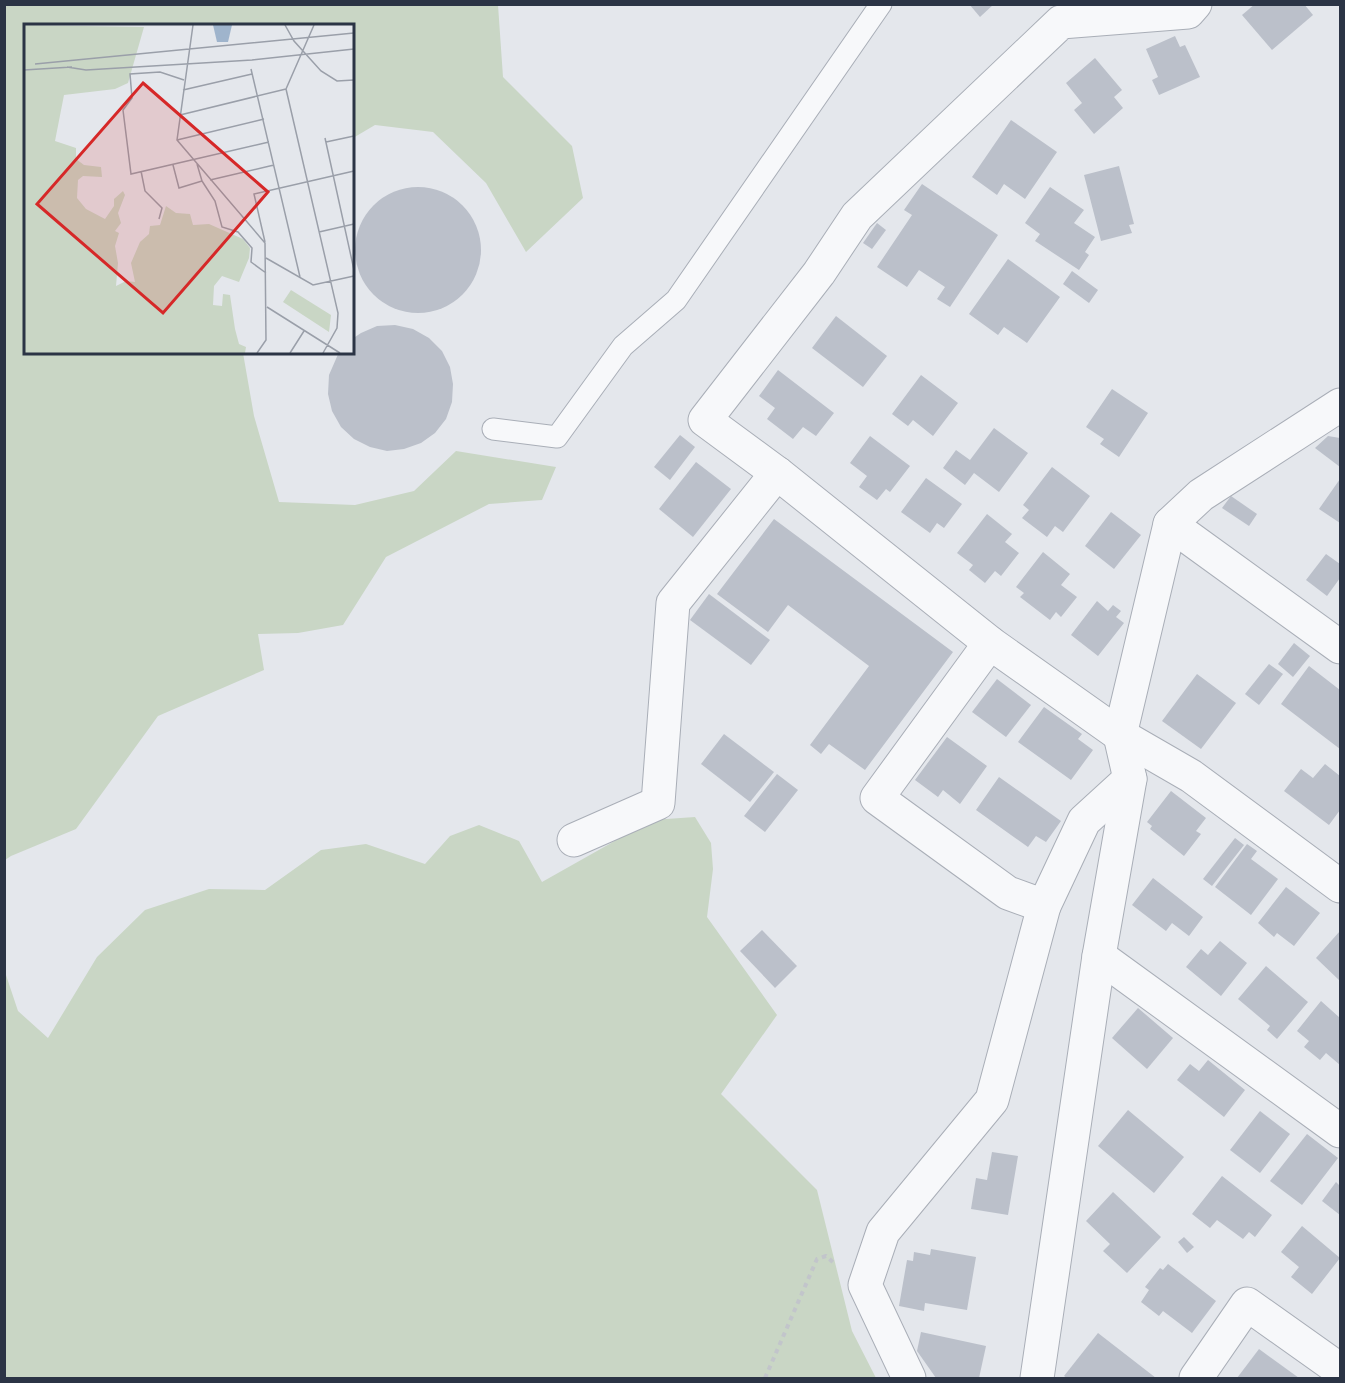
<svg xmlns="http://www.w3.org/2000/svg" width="1345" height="1383" viewBox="0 0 1345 1383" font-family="Cabin,sans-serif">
  <rect width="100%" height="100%" fill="#e4e7ec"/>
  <g fill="#c9d6c5">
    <polygon points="5,4 498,5 503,77 572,146 583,198 526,252 486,183 433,132 375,125 353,138 352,26 26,26 26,352 243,353 254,416 279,502 355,505 414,491 456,451 556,467 542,500 489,504 386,557 343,625 298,633 258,634 264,670 158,716 76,829 11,856 5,860"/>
    <polygon points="695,817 711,843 713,869 707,917 777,1015 721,1094 817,1190 852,1331 876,1378 5,1378 5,972 18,1011 48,1038 97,957 145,910 209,889 265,890 321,850 366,844 425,864 450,836 479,825 519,841 542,882 652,820"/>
  </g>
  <g fill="#bbc0ca">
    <polygon points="969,4 994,4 980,17"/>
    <polygon points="1255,4 1304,4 1313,15 1272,50 1242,15"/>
    <polygon points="1175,36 1180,47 1185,45 1200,77 1159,95 1152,80 1158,77 1146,49"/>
    <polygon points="1095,58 1122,90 1114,97 1123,108 1094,134 1074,110 1082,103 1066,83"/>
    <polygon points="1011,120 1057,152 1025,199 1004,184 997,195 972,177"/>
    <polygon points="1119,166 1134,224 1129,225 1132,233 1101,241 1084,175"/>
    <polygon points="922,184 998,235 950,307 937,299 945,287 919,270 907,287 877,267 912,215 904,210"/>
    <polygon points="1050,187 1084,210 1074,223 1095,237 1085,252 1089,255 1079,270 1035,241 1040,234 1025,223"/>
    <circle cx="418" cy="250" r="63"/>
    <polygon points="877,223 886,230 872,249 863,243"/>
    <polygon points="1008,259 1060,297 1027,343 1004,327 998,335 969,314"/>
    <polygon points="1072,271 1098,290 1089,303 1063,284"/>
    <polygon points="836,316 887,356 863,387 812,348"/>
    <polygon points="395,325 413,329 429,338 442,351 450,367 453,384 452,402 446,419 435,433 421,443 404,449 387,451 370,447 354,439 341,427 332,411 328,394 329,375 339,352 352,352 352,339 361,333 377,326"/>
    <polygon points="778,370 834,413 816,436 803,427 793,439 767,419 775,408 759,396"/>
    <polygon points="921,375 958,403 933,436 913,420 908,426 892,414"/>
    <polygon points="1112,389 1148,413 1119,457 1100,444 1104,439 1086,427"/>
    <polygon points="994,428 1028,453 999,492 974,473 965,485 943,468 956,450 970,460"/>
    <polygon points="680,435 695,447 670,480 654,467"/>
    <polygon points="870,436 910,466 890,492 886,489 877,500 859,487 867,476 850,463"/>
    <polygon points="1328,436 1340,438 1340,467 1315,448"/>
    <polygon points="696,462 731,489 693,537 659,509"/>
    <polygon points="1052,467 1090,496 1063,532 1055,526 1047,537 1022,518 1029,510 1023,505"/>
    <polygon points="926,478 962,504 944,528 937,523 930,533 901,512"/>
    <polygon points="1340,479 1340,523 1319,509"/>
    <polygon points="1231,496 1257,514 1249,526 1222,508"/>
    <polygon points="1111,512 1141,535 1114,569 1085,546"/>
    <polygon points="987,514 1012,534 1005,542 1019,553 1001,576 995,571 985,583 969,570 973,565 957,553"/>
    <polygon points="774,519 953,652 865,770 829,744 821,754 810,745 869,666 788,605 768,632 717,594"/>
    <polygon points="1043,552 1070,574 1061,585 1077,597 1061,617 1056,612 1050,620 1020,597 1024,593 1016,587"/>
    <polygon points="1326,554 1340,564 1340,578 1327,596 1306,580"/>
    <polygon points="709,594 770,640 751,665 690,620"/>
    <polygon points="1097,601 1108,611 1113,605 1121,611 1116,617 1124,623 1098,656 1071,635"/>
    <polygon points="1294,643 1310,656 1293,677 1278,664"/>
    <polygon points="1269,664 1283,674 1259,705 1245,694"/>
    <polygon points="1309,666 1340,690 1340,749 1281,704"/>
    <polygon points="1197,674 1236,703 1201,749 1162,721"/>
    <polygon points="997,679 1031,705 1006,737 972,712"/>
    <polygon points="1044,707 1082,734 1078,739 1093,750 1071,780 1018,742"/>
    <polygon points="724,734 774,772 750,802 701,764"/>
    <polygon points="947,737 987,766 960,804 943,790 938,797 915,780"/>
    <polygon points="1325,764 1340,776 1340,810 1329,825 1284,791 1301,769 1313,778"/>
    <polygon points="777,774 798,790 765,832 744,816"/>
    <polygon points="999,777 1061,821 1046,842 1036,836 1028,847 976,810"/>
    <polygon points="1171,791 1206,818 1196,831 1201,834 1184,856 1150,829 1152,826 1147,822"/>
    <polygon points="1235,838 1244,845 1212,886 1203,879"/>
    <polygon points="1247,844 1257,851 1251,859 1278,879 1251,915 1215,887"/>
    <polygon points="1153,878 1203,917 1189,936 1172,923 1166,931 1132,905"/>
    <polygon points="1286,887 1320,913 1294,946 1277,933 1274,937 1258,923"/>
    <polygon points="762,930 797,966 775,988 740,951"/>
    <polygon points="1340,931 1340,981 1316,958"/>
    <polygon points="1220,941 1247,963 1221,996 1186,967 1201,949 1208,955"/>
    <polygon points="1266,966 1308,1002 1277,1039 1267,1030 1270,1026 1238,999"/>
    <polygon points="1321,1001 1340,1018 1340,1065 1326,1053 1320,1060 1304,1047 1309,1041 1297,1031"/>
    <polygon points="1138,1008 1173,1038 1147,1069 1112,1038"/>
    <polygon points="1208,1060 1245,1090 1224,1117 1177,1080 1190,1064 1199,1071"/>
    <polygon points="1128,1110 1184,1157 1154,1193 1098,1146"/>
    <polygon points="1260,1111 1290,1134 1260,1173 1230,1150"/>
    <polygon points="1307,1134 1338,1158 1302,1205 1270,1181"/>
    <polygon points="992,1152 1018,1156 1008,1215 971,1209 976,1178 987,1180"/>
    <polygon points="1222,1176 1272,1215 1255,1237 1249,1232 1243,1239 1217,1220 1210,1228 1192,1214"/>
    <polygon points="1336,1182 1340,1186 1340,1215 1322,1201"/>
    <polygon points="1113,1192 1161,1237 1127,1273 1103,1251 1110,1244 1086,1221"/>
    <polygon points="1302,1226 1340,1258 1312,1294 1291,1277 1299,1267 1281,1252"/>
    <polygon points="1184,1237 1194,1247 1187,1253 1178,1242"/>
    <polygon points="931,1249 976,1257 967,1310 925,1303 924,1311 899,1306 907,1260 913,1261 914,1252 930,1255"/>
    <polygon points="1168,1264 1216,1301 1192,1333 1163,1311 1159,1316 1141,1302 1149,1290 1145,1287 1160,1268 1163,1270"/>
    <polygon points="921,1332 986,1346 979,1378 936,1378 917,1351"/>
    <polygon points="1098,1333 1156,1378 1067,1378 1064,1376"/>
    <polygon points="1259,1349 1299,1378 1237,1378"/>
  </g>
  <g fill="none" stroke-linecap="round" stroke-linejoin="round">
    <defs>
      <polyline id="lane" points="493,429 557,437 623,346 676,300 881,4"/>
      <g id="street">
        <polyline points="1195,4 1188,12 1061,22 857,216 819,273 705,420 777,473 990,643 1120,735 1191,776 1340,886"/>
        <polyline points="1170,524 1340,647"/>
        <polyline points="990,643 877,798 1008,893 1044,906 1084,821 1130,779"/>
        <polyline points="574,840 658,803 673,603 777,473"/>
        <polyline points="1099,956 1340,1131"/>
        <polyline points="909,1378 865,1285 883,1232 992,1100 1044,906"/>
        <polyline points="1037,1378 1099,956 1130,779 1120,735 1170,524 1201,495 1340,405"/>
        <polyline points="1196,1378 1247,1304 1340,1370"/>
      </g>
    </defs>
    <use href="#lane" stroke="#a9aeb7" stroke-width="23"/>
    <use href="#street" stroke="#a9aeb7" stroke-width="35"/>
    <polyline stroke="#c2c5cb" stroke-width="4" stroke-dasharray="4.5 4.5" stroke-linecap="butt" points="765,1378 817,1259 826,1256 836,1265"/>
    <use href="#lane" stroke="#f7f8fa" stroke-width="21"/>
    <use href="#street" stroke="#f7f8fa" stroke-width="33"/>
  </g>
  <g transform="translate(24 24)">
    <rect width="330" height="330" fill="#e4e7ec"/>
    <path d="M0 1 120 3 104 59 91 65 40 71 31 117 52 124V135L60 141 77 143 78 153 59 152 54 156 53 174 62 185 81 195 90 182V175L99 167 101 171 94 189 97 199 91 207 95 209 91 222 94 239 92 262 102 257 111 258 107 239 116 218 125 210 126 202 136 201 142 182 152 189 166 190 169 201 185 200 219 215 226 224 225 234 215 258 198 252 190 262 189 281 198 282 199 270 206 271 211 305 215 320 222 323 221 329H0ZM267 266 307 291 305 308 259 278Z" fill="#c9d6c5"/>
    <path d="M189 1H208L204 18H193Z" fill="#9fb4cc"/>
    <path fill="none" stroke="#9a9fa9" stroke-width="1.5" d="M169 1 153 116 241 219 242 316 233 329M261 1 270 17 297 47 313 57 330 56M290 1 262 65 314 289 313 304 299 329M11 40 330 9M43 43 62 46 228 36 330 25M227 45 276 253M0 46 48 43M160 56 136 48 106 50 108 74 99 86 107 150 245 118M159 66 228 50M156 91 262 65M301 114 330 246M153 116 240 95M302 118 330 112M149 141 155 164 178 157 173 140M117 147 121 167 138 184 135 195M186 156 250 141M178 157 191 177 198 203 214 208 228 224 227 238 242 249M295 208 330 200M241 218 230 170 330 147M242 234 289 261 330 252M243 283 316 329M266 329 280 307"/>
    <path fill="#d62828" fill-opacity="0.15" stroke="#d62828" stroke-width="3" d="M119 59 244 168 139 289 13 180Z"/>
    <rect width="330" height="330" fill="none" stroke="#2b3445" stroke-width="3"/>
  </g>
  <rect width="1345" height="1383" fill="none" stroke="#2b3445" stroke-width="12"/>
</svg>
